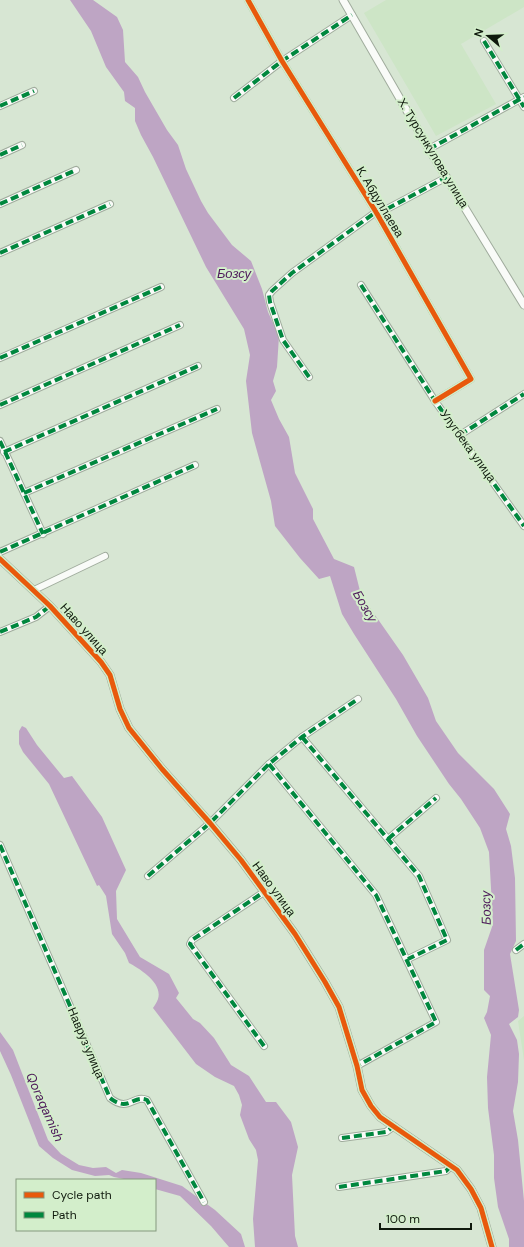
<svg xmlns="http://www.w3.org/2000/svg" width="524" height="1247" viewBox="0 0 524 1247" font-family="'DM Sans',sans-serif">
  <rect width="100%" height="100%" fill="#d7e6d3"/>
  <g fill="#cde5c6">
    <polygon points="386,0 524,0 524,7 461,44 496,104 436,136 364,13"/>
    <polygon points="524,1016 524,1060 518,1021"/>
  </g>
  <g fill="#bea5c4">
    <polygon points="70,0 93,0 117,17 123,30 125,62 138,77 145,92 167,130 178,145 186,169 201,201 208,213 232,245 251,261 262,289 268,312 279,336 277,367 273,381 276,391 271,400 279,419 289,437 295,473 313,509 313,519 334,559 354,567 361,595 403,655 428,698 436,721 458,753 494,789 510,814 506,829 511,846 515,878 516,941 510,954 519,1010 518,1017 509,1024 517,1040 519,1054 518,1082 513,1111 518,1140 524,1201 524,1247 509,1247 509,1239 498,1207 494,1178 494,1155 488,1108 487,1077 491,1035 484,1018 487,1012 490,996 484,990 484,950 493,924 489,852 480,828 461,799 449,784 417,736 396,699 354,634 342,614 330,576 319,579 300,558 275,526 271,501 252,433 246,381 250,355 244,329 206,267 153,157 141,135 135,121 135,108 125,101 124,92 106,67 91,31"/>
    <path d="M22 726 26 728 37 745 64 778 72 776 102 817 126 870 116 891 117 919 140 957 169 974 179 993 176 998 193 1019 200 1023 214 1038 231 1065 249 1076 266 1102H276L291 1122 298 1147 292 1175 295 1236 298 1247H255L253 1219 258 1160 256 1150 249 1139 240 1115 242 1105 239 1095 234 1086 215 1077 196 1064 153 1008C155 1005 157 1002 158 999 163 983 140 969 129 963L125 953 112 934 106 896 99 885 97 886 49 784 23 752 19 744V731Z"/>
    <polygon points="0,1032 13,1050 48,1140 61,1154 79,1165 93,1168 106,1167 116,1173 122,1170 141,1173 182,1186 215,1210 241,1234 245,1247 229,1247 211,1226 180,1196 155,1189 155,1180 129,1180 114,1177 109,1175 95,1176 72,1170 53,1158 39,1146 11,1075 0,1051"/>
  </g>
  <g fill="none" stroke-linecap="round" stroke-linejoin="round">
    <defs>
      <g id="minor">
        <polyline points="248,0 282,61 376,212 471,379 435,401"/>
        <polyline points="484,41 524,107"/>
        <polyline points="234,98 282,61 352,15"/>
        <polyline points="0,106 34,91"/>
        <polyline points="429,149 524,97"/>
        <polyline points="0,155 22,145"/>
        <polyline points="0,204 76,170"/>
        <polyline points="0,253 110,204"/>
        <polyline points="361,285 435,401 524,526"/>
        <polyline points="0,358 161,287"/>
        <polyline points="309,377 283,340 270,302 269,295 272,291 292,273 376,212 385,210 447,177"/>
        <polyline points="0,405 180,325"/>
        <polyline points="460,435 524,394"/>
        <polyline points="0,441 43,534"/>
        <polyline points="4,452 198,366"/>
        <polyline points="24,493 217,409"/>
        <polyline points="0,552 195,465"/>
        <polyline points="34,590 105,556"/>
        <polyline points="0,632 36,617 50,606"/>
        <polyline points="302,737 419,876 447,940 408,959"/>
        <polyline points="269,764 376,895 436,1022 357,1066"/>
        <polyline points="388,839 436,798"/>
        <path d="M0 845 110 1098C129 1113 133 1094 147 1100L204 1202"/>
        <polyline points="148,876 210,823 269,764 302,737 358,699"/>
        <polyline points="516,950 524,944"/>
        <polyline points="264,1046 190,944 192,940 264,892"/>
        <polyline points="342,1138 386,1132 394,1126"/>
        <polyline points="339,1187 446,1171 451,1166"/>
      </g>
      <g id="tertiary">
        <polyline points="343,0 429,149 524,305"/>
        <polyline points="0,559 50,606 101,662 110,675 120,709 129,728 162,769 210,823 241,860 295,934 325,982 339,1007 357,1066 362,1090 371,1106 380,1117 457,1170 471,1189 481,1208 492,1247"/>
      </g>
    </defs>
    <use href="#minor" stroke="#a0ac9d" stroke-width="8"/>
    <use href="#tertiary" stroke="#a0ac9d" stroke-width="9"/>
    <use href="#minor" stroke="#f9fbf8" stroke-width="6"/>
    <use href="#tertiary" stroke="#f9fbf8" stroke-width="7"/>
    <g stroke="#00873e" stroke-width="4" stroke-dasharray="8 4" stroke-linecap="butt">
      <polyline points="484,41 524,107"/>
      <polyline points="234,98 282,61 352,15"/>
      <polyline points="0,106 34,91"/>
      <polyline points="429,149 524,97"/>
      <polyline points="0,155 22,145"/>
      <polyline points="0,204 76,170"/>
      <polyline points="0,253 110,204"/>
      <polyline points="361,285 435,401 524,526"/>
      <polyline points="0,358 161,287"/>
      <polyline points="309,377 283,340 270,302 269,295 272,291 292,273 376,212 385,210 447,177"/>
      <polyline points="0,405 180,325"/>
      <polyline points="460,435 524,394"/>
      <polyline points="0,441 43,534"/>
      <polyline points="4,452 198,366"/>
      <polyline points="24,493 217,409"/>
      <polyline points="0,552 195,465"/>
      <polyline points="0,632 36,617 50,606"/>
      <polyline points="302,737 419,876 447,940 408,959"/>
      <polyline points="269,764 376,895 436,1022 357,1066"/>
      <polyline points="388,839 436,798"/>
      <path d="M0 845 110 1098C129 1113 133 1094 147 1100L204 1202"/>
      <polyline points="148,876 210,823 269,764 302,737 358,699"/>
      <polyline points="516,950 524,944"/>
      <polyline points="264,1046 190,944 192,940 264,892"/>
      <polyline points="342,1138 386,1132 394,1126"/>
      <polyline points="339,1187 446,1171 451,1166"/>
    </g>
    <defs>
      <g id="cycleway">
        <polyline points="248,0 282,61 376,212 471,379 435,401"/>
        <polyline points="0,559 50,606 101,662 110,675 120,709 129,728 162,769 210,823 241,860 295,934 325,982 339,1007 357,1066 362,1090 371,1106 380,1117 457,1170 471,1189 481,1208 492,1247"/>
      </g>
    </defs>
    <use href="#cycleway" stroke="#d3eecb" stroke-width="8"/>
    <use href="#cycleway" stroke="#e8590c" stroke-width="5"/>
  </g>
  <g text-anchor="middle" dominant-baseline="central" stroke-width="4" stroke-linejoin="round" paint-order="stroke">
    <g font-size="12" fill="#0f190d" stroke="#d3eecb">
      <text transform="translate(433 153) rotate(59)">Х. Турсункулова улица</text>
      <text transform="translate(380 202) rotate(59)">К. Абдуллаева</text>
      <text transform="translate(468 446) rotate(54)">Улугбека улица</text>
      <text transform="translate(84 629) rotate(48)">Наво улица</text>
      <text transform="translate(274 889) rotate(54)">Наво улица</text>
      <text transform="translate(86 1043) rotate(67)">Навруз улица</text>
    </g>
    <g font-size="13" font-style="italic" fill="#4e1a5b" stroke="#d3eecb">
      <text x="234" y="273">Бозсу</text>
      <text transform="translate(365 606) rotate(60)">Бозсу</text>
      <text transform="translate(486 908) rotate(-91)">Бозсу</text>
      <text transform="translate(45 1107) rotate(66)">Qoraqamish</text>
    </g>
  </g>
  <rect x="16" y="1179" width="140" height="52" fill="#d3eecb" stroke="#85997f"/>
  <rect x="24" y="1192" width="20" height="6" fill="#e8590c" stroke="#85997f"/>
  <text x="52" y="1199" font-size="12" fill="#0f190d">Cycle path</text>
  <rect x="24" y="1212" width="20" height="6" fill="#00873e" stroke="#85997f"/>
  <text x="52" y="1219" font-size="12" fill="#0f190d">Path</text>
  <g transform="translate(488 36) rotate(289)" stroke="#d3eecb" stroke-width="3" paint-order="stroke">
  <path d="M0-3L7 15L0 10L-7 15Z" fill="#0f190d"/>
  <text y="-6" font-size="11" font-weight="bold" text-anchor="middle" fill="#0f190d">N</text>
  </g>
  <path d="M380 1223v6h91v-6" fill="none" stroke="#0f190d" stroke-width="2"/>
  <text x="386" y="1223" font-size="12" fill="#0f190d" stroke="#d3eecb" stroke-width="3" paint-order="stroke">100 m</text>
</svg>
